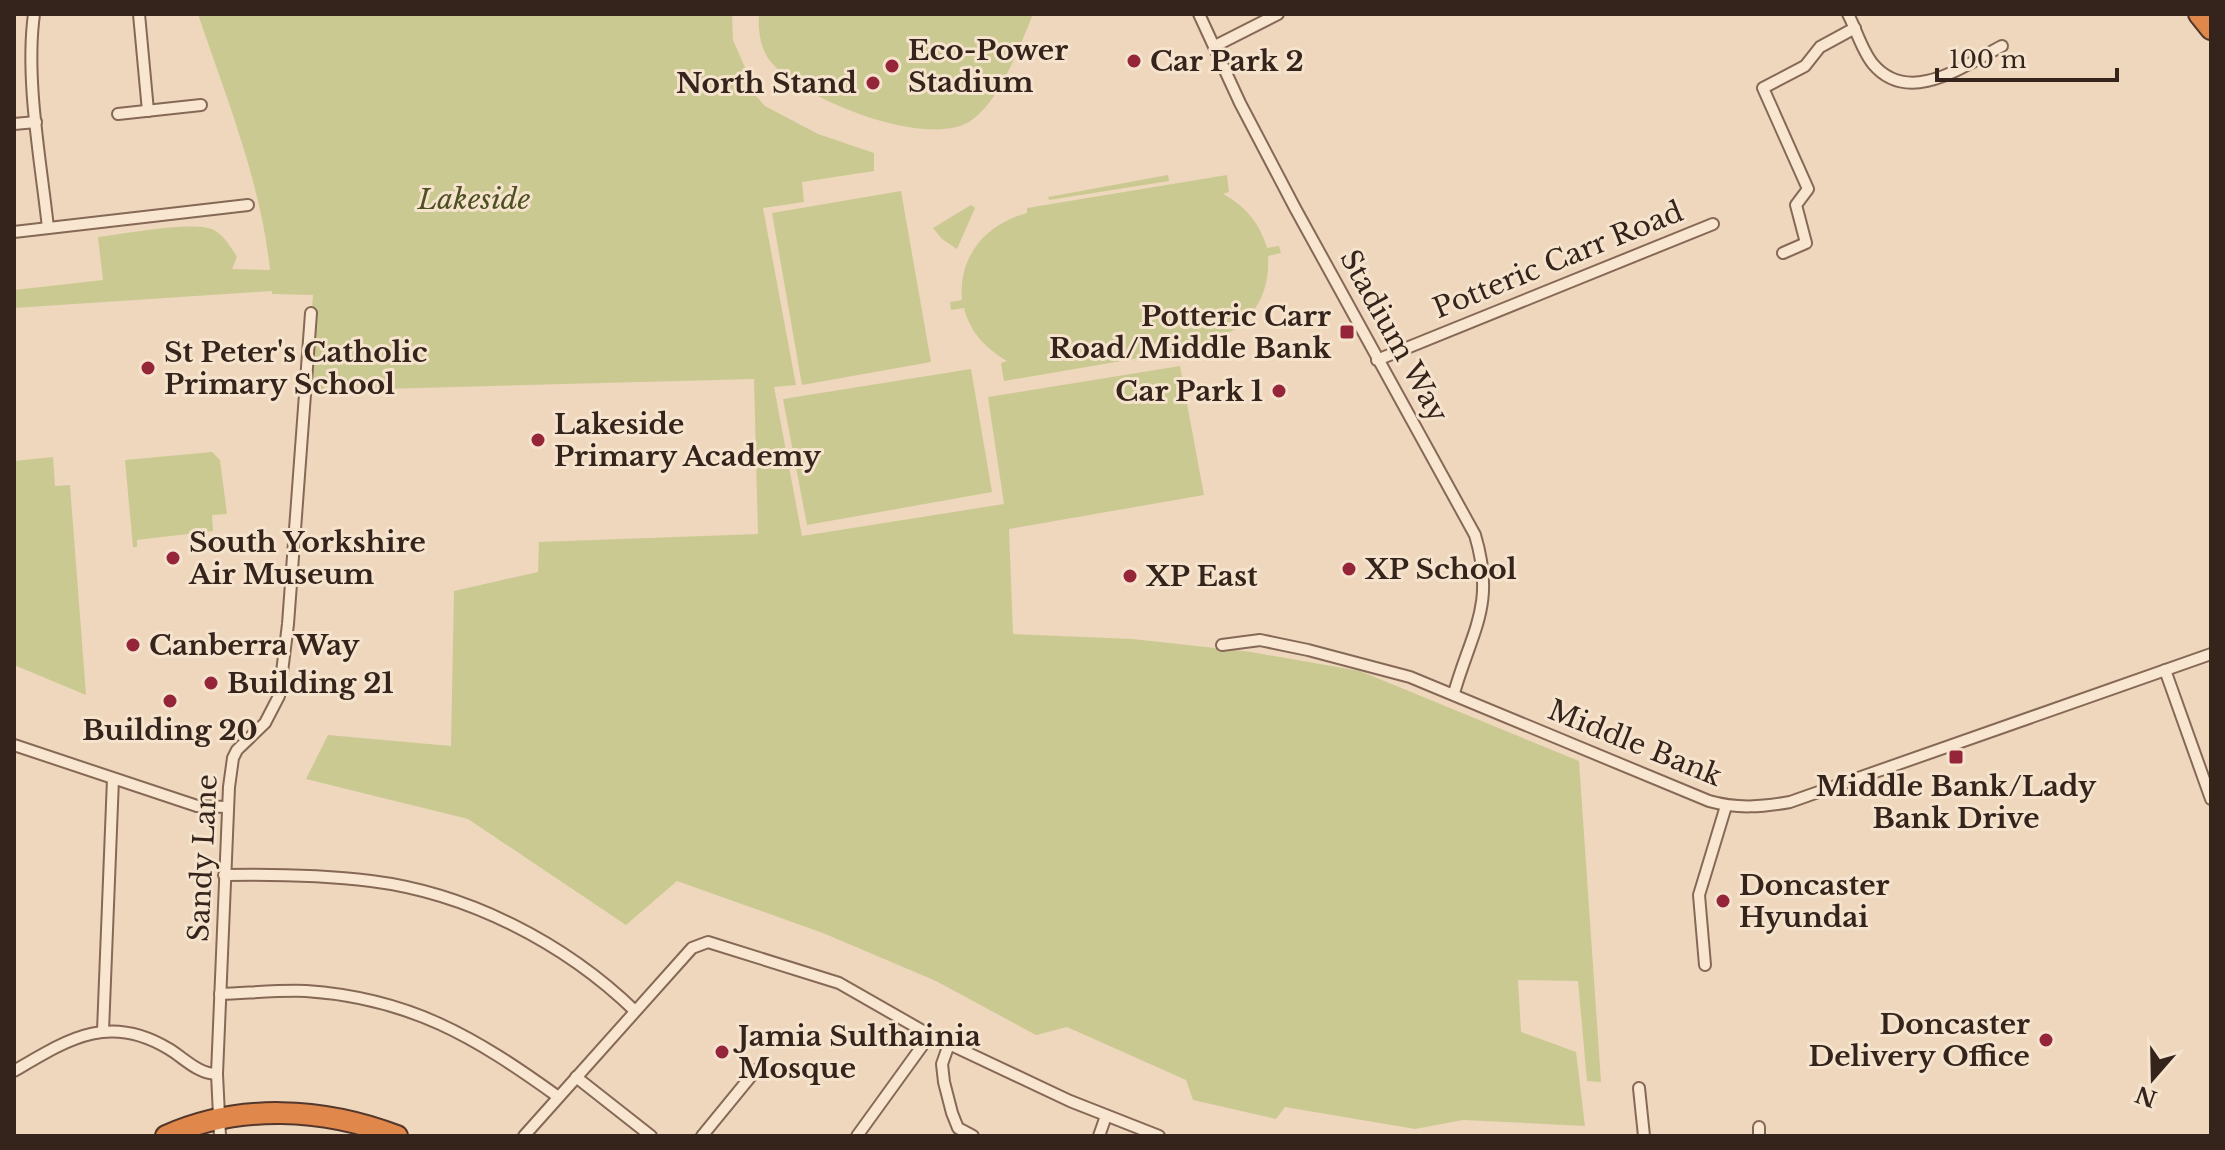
<svg xmlns="http://www.w3.org/2000/svg" width="2225" height="1150" viewBox="0 0 2225 1150" font-family="'Libre Baskerville',serif">
  <rect width="100%" height="100%" fill="#eed7bd"/>
  <g fill="#cbc992">
    <path d="M198 14H732L733 40 747 72 741 79 765 106 818 134 874 153V171L802 182 804 202 763 208 796 385 774 387 802 536 1004 504 988 397 1180 366 1204 495 1009 529 1013 634 1133 639 1251 652 1360 671 1579 761 1601 1082 1587 1081 1578 981 1518 980 1521 1032 1576 1052 1585 1126 1463 1120 1415 1129 1285 1107 1276 1119 1193 1100 1186 1080 1067 1027 1036 1035 936 981 823 933 677 881 626 925 468 819 306 779 328 735 451 746 454 591 538 572 539 542 758 534 754 379 306 391 313 295 272 294V291L14 308V290L103 280 98 237C123 234 191 221 212 229 223 234 231 247 237 257L232 269 270 270C261 182 226 97 198 14Z"/>
    <path d="M759 14H1033C1020 46 998 106 967 123 921 147 801 99 770 61 760 48 758 30 759 14Z"/>
    <polygon points="1168,175 1169,181 1049,200 1048,197"/>
    <path d="M1227 175 1229 192 1223 194C1246 206 1260 224 1267 248L1279 246 1281 253 1268 256C1271 300 1246 332 1204 343V347L1004 381 1001 363 1007 361C985 348 970 332 964 308L951 310 950 302 962 300C958 256 986 224 1027 213V208Z"/>
    <polygon points="901,191 931,362 802,385 772,213"/>
    <polygon points="971,205 975,208 957,249 942,239 933,228"/>
    <polygon points="971,369 992,492 807,525 783,399"/>
    <polygon points="212,452 220,460 227,514 212,515 213,531 137,540 137,547 133,547 125,460"/>
    <polygon points="53,457 55,486 70,485 86,695 14,665 14,461"/>
  </g>
  <g fill="none" stroke-linecap="round" stroke-linejoin="round">
    <defs>
      <g id="street">
        <path d="M34 14C25 80 41 162 48 228"/>
        <polyline points="139,14 148,111"/>
        <path d="M1199 14 1240 103 1295 208 1475 535C1496 605 1472 630 1454 693"/>
        <path d="M1848 14C1856 29 1862 51 1873 64 1909 107 1965 65 2002 46"/>
        <polyline points="1215,46 1278,14"/>
        <polyline points="118,114 201,105"/>
        <polyline points="14,124 36,122"/>
        <polyline points="14,232 248,205"/>
        <polyline points="1783,253 1806,243 1796,205 1808,189 1763,88 1805,66 1820,47 1855,28"/>
        <polyline points="1377,360 1713,224"/>
        <path d="M1222 645 1260 640 1308 650 1410 677 1709 801C1737 809 1762 807 1790 802L2211 654"/>
        <polyline points="2165,670 2211,799"/>
        <polyline points="14,745 197,806 227,807"/>
        <path d="M224 875C274 874 322 875 371 881 468 893 565 943 635 1011"/>
        <polyline points="1705,965 1699,895 1726,806"/>
        <path d="M220 994C249 993 278 990 306 991 410 998 475 1037 557 1096"/>
        <polyline points="103,1031 113,779"/>
        <polyline points="949,1044 942,1064 944,1082 952,1113 958,1128 973,1136"/>
        <path d="M14 1071C67 1040 108 1012 169 1049 184 1058 198 1074 217 1074"/>
        <polyline points="576,1077 651,1136"/>
        <polyline points="1639,1088 1644,1136"/>
        <polyline points="1759,1127 1759,1136"/>
        <polyline points="220,1136 217,1074 229,787 233,758 237,750 265,723 279,696 288,624 311,313"/>
        <polyline points="524,1136 692,948 708,942 839,983 930,1035 1070,1101 1159,1136"/>
        <polyline points="702,1136 756,1070"/>
        <polyline points="857,1136 930,1035"/>
        <polyline points="1099,1136 1106,1116"/>
      </g>
      <g id="highway">
        <polyline points="2199,14 2211,29"/>
        <path d="M166 1136C239 1103 324 1108 397 1136"/>
      </g>
    </defs>
    <use href="#street" stroke="#866856" stroke-width="14"/>
    <use href="#highway" stroke="#53372b" stroke-width="24"/>
    <use href="#street" stroke="#f9e6d0" stroke-width="10"/>
    <use href="#highway" stroke="#e0874b" stroke-width="20"/>
  </g>
  <g fill="#952639" stroke="#f5e3cd" stroke-width="3">
    <circle cx="1134" cy="61" r="8"/>
    <circle cx="892" cy="66" r="8"/>
    <circle cx="873" cy="83" r="8"/>
    <rect x="1339" y="324" width="16" height="16" rx="4"/>
    <circle cx="148" cy="368" r="8"/>
    <circle cx="1279" cy="391" r="8"/>
    <circle cx="538" cy="440" r="8"/>
    <circle cx="173" cy="558" r="8"/>
    <circle cx="1349" cy="569" r="8"/>
    <circle cx="1130" cy="576" r="8"/>
    <circle cx="133" cy="645" r="8"/>
    <circle cx="211" cy="683" r="8"/>
    <circle cx="170" cy="701" r="8"/>
    <rect x="1948" y="749" width="16" height="16" rx="4"/>
    <circle cx="1723" cy="901" r="8"/>
    <circle cx="2046" cy="1040" r="8"/>
    <circle cx="722" cy="1052" r="8"/>
  </g>
  <g text-anchor="middle" dominant-baseline="central" stroke-width="6" stroke-linejoin="round" paint-order="stroke">
    <g font-size="28" font-weight="bold" fill="#35241b" stroke="#f5e3cd" text-anchor="start">
      <text x="908" y="50">Eco-Power<tspan x="908" dy="32">Stadium</tspan></text>
      <text x="1150" y="61">Car Park 2</text>
      <text x="857" y="83" text-anchor="end">North Stand</text>
      <text x="1331" y="316" text-anchor="end">Potteric Carr<tspan x="1331" dy="32">Road/Middle Bank</tspan></text>
      <text x="164" y="352">St Peter's Catholic<tspan x="164" dy="32">Primary School</tspan></text>
      <text x="1263" y="391" text-anchor="end">Car Park 1</text>
      <text x="554" y="424">Lakeside<tspan x="554" dy="32">Primary Academy</tspan></text>
      <text x="189" y="542">South Yorkshire<tspan x="189" dy="32">Air Museum</tspan></text>
      <text x="1365" y="569">XP School</text>
      <text x="1146" y="576">XP East</text>
      <text x="149" y="645">Canberra Way</text>
      <text x="227" y="683">Building 21</text>
      <text x="170" y="730" text-anchor="middle">Building 20</text>
      <text x="1956" y="786" text-anchor="middle">Middle Bank/Lady<tspan x="1956" dy="32">Bank Drive</tspan></text>
      <text x="1739" y="885">Doncaster<tspan x="1739" dy="32">Hyundai</tspan></text>
      <text x="2030" y="1024" text-anchor="end">Doncaster<tspan x="2030" dy="32">Delivery Office</tspan></text>
      <text x="738" y="1036">Jamia Sulthainia<tspan x="738" dy="32">Mosque</tspan></text>
    </g>
    <g font-size="28" font-style="italic" fill="#4d5122" stroke="#f5e3cd">
      <text x="474" y="199">Lakeside</text>
    </g>
    <g font-size="28" fill="#35241b" stroke="#f5e3cd">
      <text transform="translate(1558 260) rotate(-22)">Potteric Carr Road</text>
      <text transform="translate(1394 336) rotate(61)">Stadium Way</text>
      <text transform="translate(1635 743) rotate(22)">Middle Bank</text>
      <text transform="translate(203 858) rotate(-87)">Sandy Lane</text>
    </g>
  </g>
  <rect width="2225" height="1150" fill="none" stroke="#35241b" stroke-width="32"/>
  <g transform="translate(2153 1078) rotate(200)" stroke="#f5e3cd" stroke-width="6" paint-order="stroke">
  <path d="M0-6L14 30L0 20L-14 30Z" fill="#35241b"/>
  <text y="-12" font-size="22" font-weight="bold" text-anchor="middle" fill="#35241b">N</text>
  </g>
  <path d="M1937 68v12h180v-12" fill="none" stroke="#35241b" stroke-width="4"/>
  <text x="1949" y="68" font-size="24" fill="#35241b" stroke="#f5e3cd" stroke-width="6" paint-order="stroke">100 m</text>
</svg>
